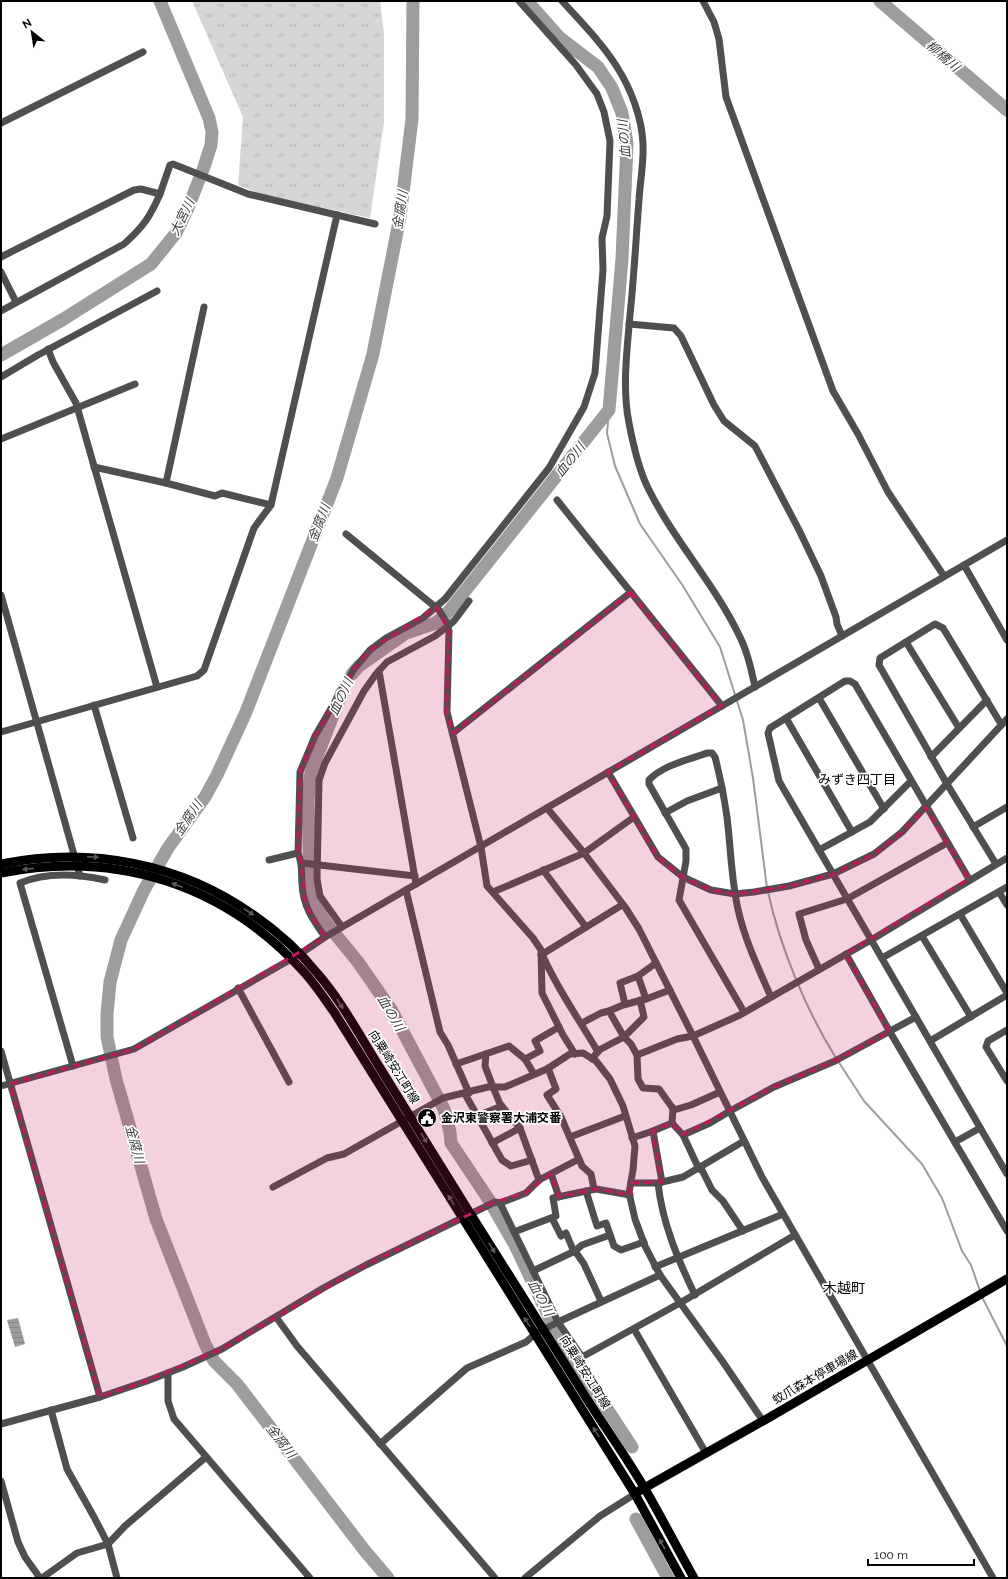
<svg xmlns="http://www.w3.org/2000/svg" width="1008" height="1579" viewBox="0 0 1008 1579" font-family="Raleway,'Noto Sans JP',sans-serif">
  <defs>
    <pattern id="park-tufts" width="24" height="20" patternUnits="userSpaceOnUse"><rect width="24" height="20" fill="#d6d6d6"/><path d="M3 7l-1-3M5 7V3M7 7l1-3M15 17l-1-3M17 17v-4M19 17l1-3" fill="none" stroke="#b6b6b6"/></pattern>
    <pattern id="water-rules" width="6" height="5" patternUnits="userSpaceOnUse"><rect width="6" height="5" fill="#9d9d9d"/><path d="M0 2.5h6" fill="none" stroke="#858585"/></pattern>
  </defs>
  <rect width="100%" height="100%" fill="#fff"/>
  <polygon fill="url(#park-tufts)" points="192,1 380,1 384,34 384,122 370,218 260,194 238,185 243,117"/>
  <polygon fill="url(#water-rules)" points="18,1318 25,1344 15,1347 7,1320"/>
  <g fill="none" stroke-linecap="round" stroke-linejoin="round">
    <g stroke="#9d9d9d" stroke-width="2">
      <polyline points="609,410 607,433 615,466 640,524 683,586 720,647 743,720 753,778 767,888"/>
      <path d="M768 892C780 947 806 1010 836 1058"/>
      <polyline points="838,1061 864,1101 922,1164 942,1198 962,1251 971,1265 980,1291"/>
      <polyline points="982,1297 1007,1346"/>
    </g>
    <g stroke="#9d9d9d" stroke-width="13">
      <polyline points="880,1 1007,110"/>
      <polyline points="1,355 62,320 151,264 176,233 188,208 204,167 211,145 212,132 209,118 160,1"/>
      <polyline points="352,674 359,666 406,633 436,623 449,611 609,410 622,259 627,144 622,113 612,88 598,67 560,38 527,1"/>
      <polyline points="342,692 311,772 308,800 310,887 312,900 327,924 358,962 392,1011 444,1109 450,1132 451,1143 489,1200 515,1245 550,1319 569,1351 632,1447"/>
      <polyline points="636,1519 668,1578"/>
      <polyline points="388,1578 365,1551 237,1384 214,1361 205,1344 156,1219 116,1079 107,1037 107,1014 110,982 121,940 144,890 168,848 205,797 217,775 246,712 337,478 373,354 400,217 412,119 413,1"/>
    </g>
    <g stroke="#4f4f4f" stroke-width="7">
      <path d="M562 1C581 22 602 43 617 67 631 89 642 118 643 144 644 162 640 182 639 200 636 238 634 277 630 315 627 351 622 388 629 423 633 444 638 468 648 488 673 539 713 582 738 633 747 650 751 668 755 687"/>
      <polyline points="703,1 714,22 719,39 726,97 833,391 858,434 888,492 944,576"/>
      <polyline points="1,123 143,52"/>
      <polyline points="1,257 134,190 141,189 160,194 170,165 173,164 248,194 375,224"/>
      <polyline points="1,272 16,302"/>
      <path d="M1 311 124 244C143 227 150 217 160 194"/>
      <polyline points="629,324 674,328 681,336 714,405 724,421 755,446 799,530 821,576 836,617 837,624 842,636"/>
      <polyline points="48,349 53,362 76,403 157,687"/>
      <polyline points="1,377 38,355 157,291"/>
      <polyline points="1,439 135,384"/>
      <polyline points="94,467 166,483 204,307"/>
      <polyline points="166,483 215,496 222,493 271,505"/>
      <polyline points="557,500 722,706"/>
      <polyline points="346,534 439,610 447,623 449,631 447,712 481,847 487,886 533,938 541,950 542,993 563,1035 575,1054"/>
      <polyline points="964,565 1007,640"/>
      <polyline points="1,595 80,876"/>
      <polyline points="906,642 959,728"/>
      <polyline points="379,671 416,884"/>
      <polyline points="819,698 884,809"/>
      <polyline points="94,705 133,838"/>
      <polyline points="786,718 852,832"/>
      <polyline points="1,732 197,676 204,670 254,528 271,505 337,215"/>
      <polyline points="453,733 631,592"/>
      <polyline points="931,757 987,700"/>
      <polyline points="608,772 658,857 683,877 711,890 735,894 754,892 789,886 833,874 874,854 902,832 1007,719"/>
      <polyline points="547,808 584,853 625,907 639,929 693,1036 762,1177 993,1578"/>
      <polyline points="665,813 687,801 722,788"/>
      <polyline points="973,827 1007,807"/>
      <polyline points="819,850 870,822 911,781"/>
      <polyline points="269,860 298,853"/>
      <polyline points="302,863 415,876"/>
      <polyline points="996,864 947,784 879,665 880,658 935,624 943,628 1001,724"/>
      <polyline points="543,870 586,927"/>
      <polyline points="969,879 855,684 850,681 845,681 770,728 768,733 779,781 1007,1174"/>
      <polyline points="406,890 440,1032 448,1045 469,1093"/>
      <polyline points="493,892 584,853 634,817"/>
      <polyline points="999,892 1007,905"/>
      <polyline points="960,914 1007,993"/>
      <polyline points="342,927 320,896 317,879 319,780 325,763 364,691 376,674 387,662 435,636 448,626 454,621 469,601"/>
      <polyline points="922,936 971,1017"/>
      <path d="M325 937C313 920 303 906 302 884 301 873 303 864 298 853L300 772 315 736 354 669 370 650 386 638 423 618 445 599 549 468 584 407 595 373 603 270 602 238 607 216 610 141 604 112 597 94 576 65 519 1"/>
      <path d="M542 954C557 989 579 1019 598 1052"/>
      <polyline points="846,954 890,1032 1007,1231"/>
      <polyline points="541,955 622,905"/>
      <polyline points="882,958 1007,887"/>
      <polyline points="819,969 806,940 799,914 847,899 947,843"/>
      <polyline points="638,976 646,999"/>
      <polyline points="238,988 289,1082"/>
      <polyline points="625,1004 620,983 638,976 656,963"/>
      <polyline points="609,1011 624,1037 644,1017 640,1000"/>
      <path d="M744 1012 679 900 686 861V849L649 784V780C663 765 688 760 707 753H712L715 757C720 776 724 796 727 817 730 842 731 868 735 893 740 930 756 963 771 997"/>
      <polyline points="582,1023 601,1013 609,1011 623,1005 646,999 670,990"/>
      <polyline points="1007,1030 988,1041 986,1047 1007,1081"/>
      <polyline points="930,1041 1007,995"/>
      <polyline points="1,1051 100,1397"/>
      <polyline points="486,1054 485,1066 493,1087 500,1104 520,1128 539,1180 526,1193 500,1203"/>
      <polyline points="637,1055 677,1039 693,1036 740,1015 871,940 1007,858"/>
      <polyline points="525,1059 540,1051 535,1041 559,1027"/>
      <polyline points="592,1059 599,1050 624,1037 631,1044 637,1055 638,1079 643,1088 659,1089 674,1110 691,1105 720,1092"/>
      <polyline points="456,1064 509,1046 525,1059 534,1074"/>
      <path d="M73 1066 20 883C46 872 78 874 105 880"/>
      <polyline points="1,1086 134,1049 300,954 325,937 1007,540"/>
      <polyline points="465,1094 502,1160 511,1166 532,1160"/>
      <polyline points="477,1116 502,1106"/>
      <polyline points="672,1123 683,1135"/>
      <polyline points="653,1131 672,1123 673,1108"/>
      <polyline points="570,1137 625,1116"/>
      <polyline points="632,1138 653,1131 662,1182"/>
      <polyline points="955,1142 980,1128"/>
      <polyline points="492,1143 520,1128"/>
      <polyline points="579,1159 582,1166 591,1174 594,1189"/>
      <polyline points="701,1168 712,1190 723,1201 743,1231"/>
      <polyline points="699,1169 683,1135 710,1123 730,1111 774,1087 835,1061 916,1017"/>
      <polyline points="551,1174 559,1197"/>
      <polyline points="539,1180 579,1159 561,1117 547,1095 556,1089 548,1068"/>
      <polyline points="631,1183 658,1183 683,1177 744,1141"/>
      <path d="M658 1183C662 1222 678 1260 695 1295"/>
      <polyline points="273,1187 327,1158 344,1154 443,1098 488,1087 505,1087 547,1069 570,1054 583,1053 596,1061 610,1079 623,1106 635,1146 633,1170 629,1193 635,1219 645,1246 660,1275 723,1362 763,1421"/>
      <polyline points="586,1191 597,1226 606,1223 614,1246 621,1250 644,1242"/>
      <polyline points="552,1218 561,1236 566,1233 574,1252"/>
      <polyline points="514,1232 556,1216 553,1198 596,1189 630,1195"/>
      <polyline points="575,1251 584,1264 601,1301"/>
      <polyline points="655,1267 783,1214"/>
      <polyline points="533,1271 575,1251 582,1245 610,1235"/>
      <polyline points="276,1317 297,1346 495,1578"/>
      <polyline points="634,1329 706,1453"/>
      <polyline points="168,1373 168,1401 174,1419 310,1578"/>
      <polyline points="51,1410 67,1469 94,1517 108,1544 117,1578"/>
      <polyline points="1,1424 100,1397 147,1381 183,1367 222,1349 325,1287 366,1265 495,1202 500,1203 558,1322 582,1357 680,1303 795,1235"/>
      <polyline points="380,1444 467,1368 526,1342 535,1334 558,1322 660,1275"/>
      <polyline points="1,1481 18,1542 25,1557 40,1578"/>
      <polyline points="42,1578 77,1553 108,1544 125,1526 206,1457"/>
      <polyline points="525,1578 600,1516 635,1494"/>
    </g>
    <g stroke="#000" stroke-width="9">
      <path d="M1 864C90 846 181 863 255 916 278 932 300 952 318 974 342 1002 360 1036 380 1068 410 1116 440 1165 470 1213 509 1275 548 1337 587 1399 606 1429 627 1458 645 1489 662 1518 677 1548 694 1578"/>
      <path d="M1 873C116 850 224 884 303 971 315 984 324 998 334 1012L635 1494 681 1578"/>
      <polyline points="639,1491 763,1421 1007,1279"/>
    </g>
  </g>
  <defs><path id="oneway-solid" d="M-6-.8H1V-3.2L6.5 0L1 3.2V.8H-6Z"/></defs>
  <g fill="#595959">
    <use href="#oneway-solid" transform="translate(93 857) rotate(3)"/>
    <use href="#oneway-solid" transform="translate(28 869) rotate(173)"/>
    <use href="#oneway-solid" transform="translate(177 885) rotate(-159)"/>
    <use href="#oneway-solid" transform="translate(249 912) rotate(33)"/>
    <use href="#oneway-solid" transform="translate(340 1004) rotate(57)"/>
    <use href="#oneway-solid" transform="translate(424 1138) rotate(58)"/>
    <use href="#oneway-solid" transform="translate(451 1200) rotate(-122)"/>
    <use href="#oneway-solid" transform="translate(492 1248) rotate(58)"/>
    <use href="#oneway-solid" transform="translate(527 1322) rotate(-122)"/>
    <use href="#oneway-solid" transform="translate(596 1432) rotate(-122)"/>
    <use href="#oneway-solid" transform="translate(662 1544) rotate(-119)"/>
  </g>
  <path fill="#c2185b" fill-opacity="0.2" stroke="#c2185b" stroke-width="3" stroke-dasharray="8 5" stroke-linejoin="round" d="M631 592 722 706 608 772 658 857 683 877 711 890 735 894 789 886 833 874 874 854 902 832 926 807 969 879 846 954 890 1032 835 1061 774 1087 683 1135 672 1123 653 1131 662 1182 631 1183 630 1195 596 1189 559 1197 551 1174 526 1193 495 1202 366 1265 222 1349 147 1381 100 1397 10 1084 134 1049 325 937 305 905 302 863 298 853 300 772 315 736 354 669 370 650 436 607 439 610 449 631 447 712 453 733Z"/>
  <defs>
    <symbol id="civic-disc" viewBox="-11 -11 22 22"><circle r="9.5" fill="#000" stroke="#fff"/><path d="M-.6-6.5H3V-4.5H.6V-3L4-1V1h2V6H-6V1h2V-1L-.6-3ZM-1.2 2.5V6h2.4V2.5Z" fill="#fff"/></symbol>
  </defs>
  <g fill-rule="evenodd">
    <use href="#civic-disc" x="416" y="1107" width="22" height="22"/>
  </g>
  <g text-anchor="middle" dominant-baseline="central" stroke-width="3.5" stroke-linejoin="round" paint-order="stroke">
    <g font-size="12" fill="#000" stroke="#fff">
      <text transform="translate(394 1067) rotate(58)">向粟崎安江町線</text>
      <text transform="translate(585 1372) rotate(58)">向粟崎安江町線</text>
      <text transform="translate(815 1377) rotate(-30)">蚊爪森本停車場線</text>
    </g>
    <g font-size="12" font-weight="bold" fill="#000" stroke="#fff" text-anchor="start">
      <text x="441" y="1118">金沢東警察署大浦交番</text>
    </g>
    <g font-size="13" font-style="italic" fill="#3e3e3e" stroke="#fff">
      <text transform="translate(943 56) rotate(41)">柳橋川</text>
      <text transform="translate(624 139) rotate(-95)">血の川</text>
      <text transform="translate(400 210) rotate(-81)">金腐川</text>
      <text transform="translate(182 217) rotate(-64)">大宮川</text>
      <text transform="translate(570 460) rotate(-51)">血の川</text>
      <text transform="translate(319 523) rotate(-69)">金腐川</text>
      <text transform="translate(341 697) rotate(-65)">血の川</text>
      <text transform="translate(188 818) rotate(-56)">金腐川</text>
      <text transform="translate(391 1013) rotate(59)">血の川</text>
      <text transform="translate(135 1144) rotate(75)">金腐川</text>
      <text transform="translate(541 1298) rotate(62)">血の川</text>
      <text transform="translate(281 1441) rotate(52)">金腐川</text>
    </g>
    <g font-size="13" fill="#000" stroke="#fff">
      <text x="857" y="779">みずき四丁目</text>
    </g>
    <g font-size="14" fill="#000" stroke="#fff">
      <text x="844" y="1288">木越町</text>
    </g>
  </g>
  <rect width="1008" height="1579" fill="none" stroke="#000000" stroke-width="4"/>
  <g transform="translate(32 32) rotate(330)" stroke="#ffffff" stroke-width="3" paint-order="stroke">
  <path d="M0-3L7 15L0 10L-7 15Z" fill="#000000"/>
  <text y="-6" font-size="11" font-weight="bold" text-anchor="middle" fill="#000000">N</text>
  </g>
  <path d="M868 1559v6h106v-6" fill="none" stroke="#000000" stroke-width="2"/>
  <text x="874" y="1559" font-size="12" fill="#000000" stroke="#ffffff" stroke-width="3" paint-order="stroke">100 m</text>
</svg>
